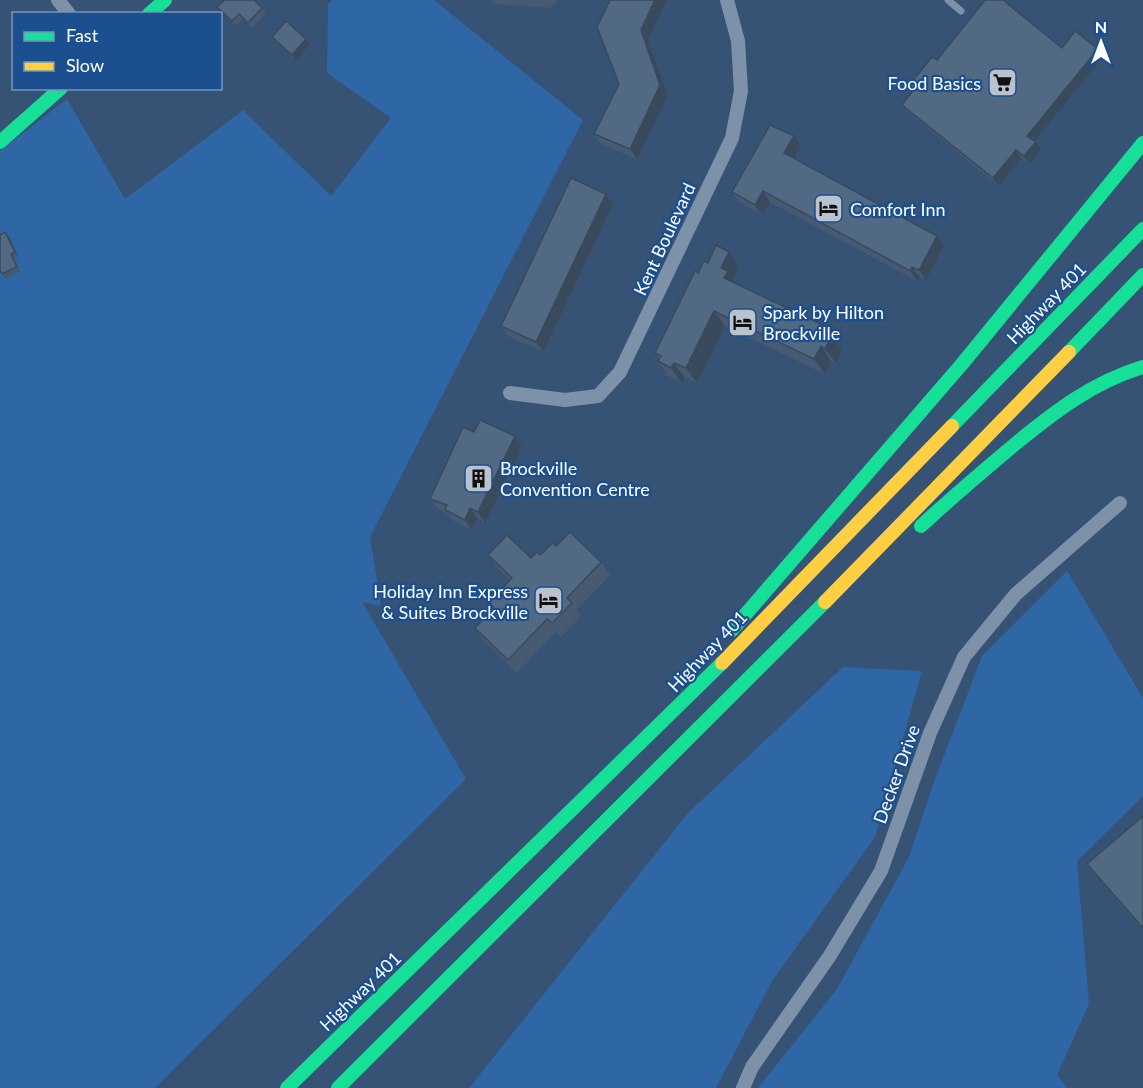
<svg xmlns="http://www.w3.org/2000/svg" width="1143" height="1088" viewBox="0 0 1143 1088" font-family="Lato,sans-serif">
  <rect width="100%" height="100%" fill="#365274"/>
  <g fill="#2f66a5">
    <polygon points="332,0 434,0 583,120 370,537 381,606 362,602 466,779 155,1088 0,1088 0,151 67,99 125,199 243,110 331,196 391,118 327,73 328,4"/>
    <polygon points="1067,571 1143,698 1143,796 1077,861 1089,1004 1057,1075 1067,1088 758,1088 837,989 909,857 936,776 982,656"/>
    <polygon points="843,667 922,671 875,837 772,981 716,1088 469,1088 688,813"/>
  </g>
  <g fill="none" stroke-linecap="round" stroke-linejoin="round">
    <polyline stroke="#7d92a8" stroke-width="7" points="948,0 961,11"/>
    <g stroke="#7d92a8" stroke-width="14">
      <polyline points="58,0 69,14"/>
      <polyline points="510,393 565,400 598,396 620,372 732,138 741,91 738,41 727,0"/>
      <polyline points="743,1088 752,1067 829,957 881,871 930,733 964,657 1016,594 1120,503"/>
    </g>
    <g stroke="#16e098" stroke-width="14">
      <polyline points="149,14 165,0"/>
      <polyline points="0,142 61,88"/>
      <polyline points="1069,352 1143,275"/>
      <polyline points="952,426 1143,229"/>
      <path d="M921 526C951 498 983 471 1014 445 1054 412 1093 382 1143 367"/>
      <polyline points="732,630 962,364 1143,143"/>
      <polyline points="287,1088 722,663"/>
      <polyline points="338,1088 825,602"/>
    </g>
    <g stroke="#ffcf43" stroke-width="14">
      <polyline points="825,602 1069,352"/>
      <polyline points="722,663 952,426"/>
    </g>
  </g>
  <g fill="#475a72">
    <polygon points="491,0 558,0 550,8 495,4"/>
    <polygon points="610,0 667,0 648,40 668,96 637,159 601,144 594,134 619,84"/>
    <polygon points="217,7 262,8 266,13 252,28 242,19 236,26 221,12"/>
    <polygon points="272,37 306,39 310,44 296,60 276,42"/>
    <polygon points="1062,48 1098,49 1103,57 1034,141 1041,150 1029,164 1021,158 999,186 908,112 902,105 911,94 907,88"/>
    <polygon points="794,136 801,146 794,159 937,236 944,246 926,280 920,277 917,281 770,202 762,215 739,202 732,192"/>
    <polygon points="606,194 613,205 543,352 508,336 501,326"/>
    <polygon points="5,232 9,237 18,257 14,259 20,272 5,279 2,274"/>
    <polygon points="729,252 739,267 733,279 736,283 829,328 839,343 838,345 842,350 836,363 831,361 825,374 725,326 697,383 684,377 682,383 668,376 658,361 659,359 655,353 698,273"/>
    <polygon points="474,432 515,436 522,447 485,523 477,518 472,530 452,520 446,513 438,509 430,499"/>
    <polygon points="556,546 601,562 610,575 577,610 581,616 561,637 556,632 517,673 484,641 475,628 493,609 489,602 510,580 497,568 488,555 531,558 540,555"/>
    <polygon points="1143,816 1143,930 1092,872 1087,864"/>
  </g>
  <g fill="#394a5c">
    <polygon points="655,0 667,0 648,40 668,96 637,159 630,149 641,30"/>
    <polygon points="306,39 310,44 296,60 292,55"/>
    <polygon points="1098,49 1103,57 1033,143 1027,136"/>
    <polygon points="794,136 801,146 792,164 784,153"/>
    <polygon points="1036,142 1041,150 1029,164 1024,156"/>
    <polygon points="1016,150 1021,158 999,186 993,178"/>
    <polygon points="763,191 770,202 762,215 755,205"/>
    <polygon points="606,194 613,205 543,352 536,342"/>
    <polygon points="5,232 9,237 18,257 15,252"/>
    <polygon points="937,236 944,246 926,280 919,270"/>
    <polygon points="729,252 739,267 733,279 738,286 724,278 721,268"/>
    <polygon points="912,267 920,277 917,281 910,271"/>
    <polygon points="714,311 725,326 697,383 686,368"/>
    <polygon points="829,328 839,343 838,345 842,350 836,363 825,349 826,333"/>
    <polygon points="821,346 831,361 825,374 814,359"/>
    <polygon points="674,363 684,377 682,383 671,368"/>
    <polygon points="515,436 522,447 485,523 478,512"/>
    <polygon points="470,508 477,518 472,530 465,520"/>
  </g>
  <g fill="#526984" stroke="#394a5c" stroke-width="1.5">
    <polygon points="225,0 254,0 262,8 248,23 239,14 232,21 217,7"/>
    <polygon points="610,0 655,0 641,30 660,85 630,149 594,134 619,84 597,27"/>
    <polygon points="985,0 1003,0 1062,48 1075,31 1098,49 1027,136 1036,142 1024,156 1016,150 993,178 902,105 912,92 907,88 932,57 937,60"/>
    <polygon points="286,21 306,39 292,55 272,37"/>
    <polygon points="770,125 794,136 784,153 937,236 919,270 912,267 910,271 763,191 755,205 732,192"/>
    <polygon points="571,178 606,194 536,342 501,326"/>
    <polygon points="5,232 15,252 11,254 17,267 2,274 0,270 0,235"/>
    <polygon points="716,245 729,252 721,268 728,271 724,278 829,328 826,333 832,335 825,349 821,346 814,359 714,311 686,368 674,363 671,368 658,361 661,356 655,353 695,271 698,273 704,261 708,263"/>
    <polygon points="480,420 515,436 478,512 470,508 465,520 445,510 447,505 430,499 463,427 474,432"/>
    <polygon points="570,532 601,562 567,598 572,603 552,623 547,619 508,660 475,628 494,608 489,602 512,578 488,555 507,535 531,558 537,552 540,555 553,543 556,546"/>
    <polygon points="1143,816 1143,928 1087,864"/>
  </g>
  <defs>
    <symbol id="supermarket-square" viewBox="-11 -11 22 22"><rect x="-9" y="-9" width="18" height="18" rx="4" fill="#b9c2ce" stroke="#1b4f8f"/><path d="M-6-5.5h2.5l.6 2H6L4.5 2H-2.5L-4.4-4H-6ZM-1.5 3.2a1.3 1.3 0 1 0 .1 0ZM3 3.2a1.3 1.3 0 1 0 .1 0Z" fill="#111"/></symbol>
    <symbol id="hotel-square" viewBox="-11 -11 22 22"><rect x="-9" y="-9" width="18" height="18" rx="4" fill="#b9c2ce" stroke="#1b4f8f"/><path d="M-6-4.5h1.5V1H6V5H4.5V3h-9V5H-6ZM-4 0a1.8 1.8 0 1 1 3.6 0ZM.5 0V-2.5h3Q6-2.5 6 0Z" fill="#111"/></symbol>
    <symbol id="building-square" viewBox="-11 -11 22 22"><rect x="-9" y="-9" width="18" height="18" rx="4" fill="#b9c2ce" stroke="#1b4f8f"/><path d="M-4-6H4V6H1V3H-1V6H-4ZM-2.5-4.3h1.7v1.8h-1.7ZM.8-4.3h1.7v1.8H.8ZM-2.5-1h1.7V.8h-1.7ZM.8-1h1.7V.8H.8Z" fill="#111"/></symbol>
  </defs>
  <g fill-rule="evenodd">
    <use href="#supermarket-square" x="986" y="66" width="33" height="33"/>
    <use href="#hotel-square" x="812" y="192" width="33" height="33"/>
    <use href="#hotel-square" x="726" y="306" width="33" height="33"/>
    <use href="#building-square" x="462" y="462" width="33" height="33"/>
    <use href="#hotel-square" x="532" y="584" width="33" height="33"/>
  </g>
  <g text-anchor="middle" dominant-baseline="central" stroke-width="4.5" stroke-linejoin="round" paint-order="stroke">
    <g font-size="18" fill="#fff" stroke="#1b4f8f" text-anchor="start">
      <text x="981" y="83" text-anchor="end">Food Basics</text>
      <text x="850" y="209">Comfort Inn</text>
      <text x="763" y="312">Spark by Hilton<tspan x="763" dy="21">Brockville</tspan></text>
      <text x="500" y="468">Brockville<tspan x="500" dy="21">Convention Centre</tspan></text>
      <text x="528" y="591" text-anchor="end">Holiday Inn Express<tspan x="528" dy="21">&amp; Suites Brockville</tspan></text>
    </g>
    <g font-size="18" fill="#fff" stroke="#1b4f8f">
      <text transform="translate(664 239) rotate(-65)">Kent Boulevard</text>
      <text transform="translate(1046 303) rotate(-46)">Highway 401</text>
      <text transform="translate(707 651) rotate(-46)">Highway 401</text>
      <text transform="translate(896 774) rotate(-70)">Decker Drive</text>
      <text transform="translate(360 991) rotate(-44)">Highway 401</text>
    </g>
  </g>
  <rect x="12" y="12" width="210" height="78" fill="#1b4f8f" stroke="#7695bc" stroke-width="1.5"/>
  <rect x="24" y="32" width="30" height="9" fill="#16e098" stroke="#7695bc" stroke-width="1.5"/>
  <text x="66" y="42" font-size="18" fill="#ffffff">Fast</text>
  <rect x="24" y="62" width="30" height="9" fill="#ffcf43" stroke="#7695bc" stroke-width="1.5"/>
  <text x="66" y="72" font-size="18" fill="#ffffff">Slow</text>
  <g transform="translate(1101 42)" stroke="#1b4f8f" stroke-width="4.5" paint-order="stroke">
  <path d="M0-4.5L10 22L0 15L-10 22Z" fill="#ffffff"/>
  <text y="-9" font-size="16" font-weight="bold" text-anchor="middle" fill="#ffffff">N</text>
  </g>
</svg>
